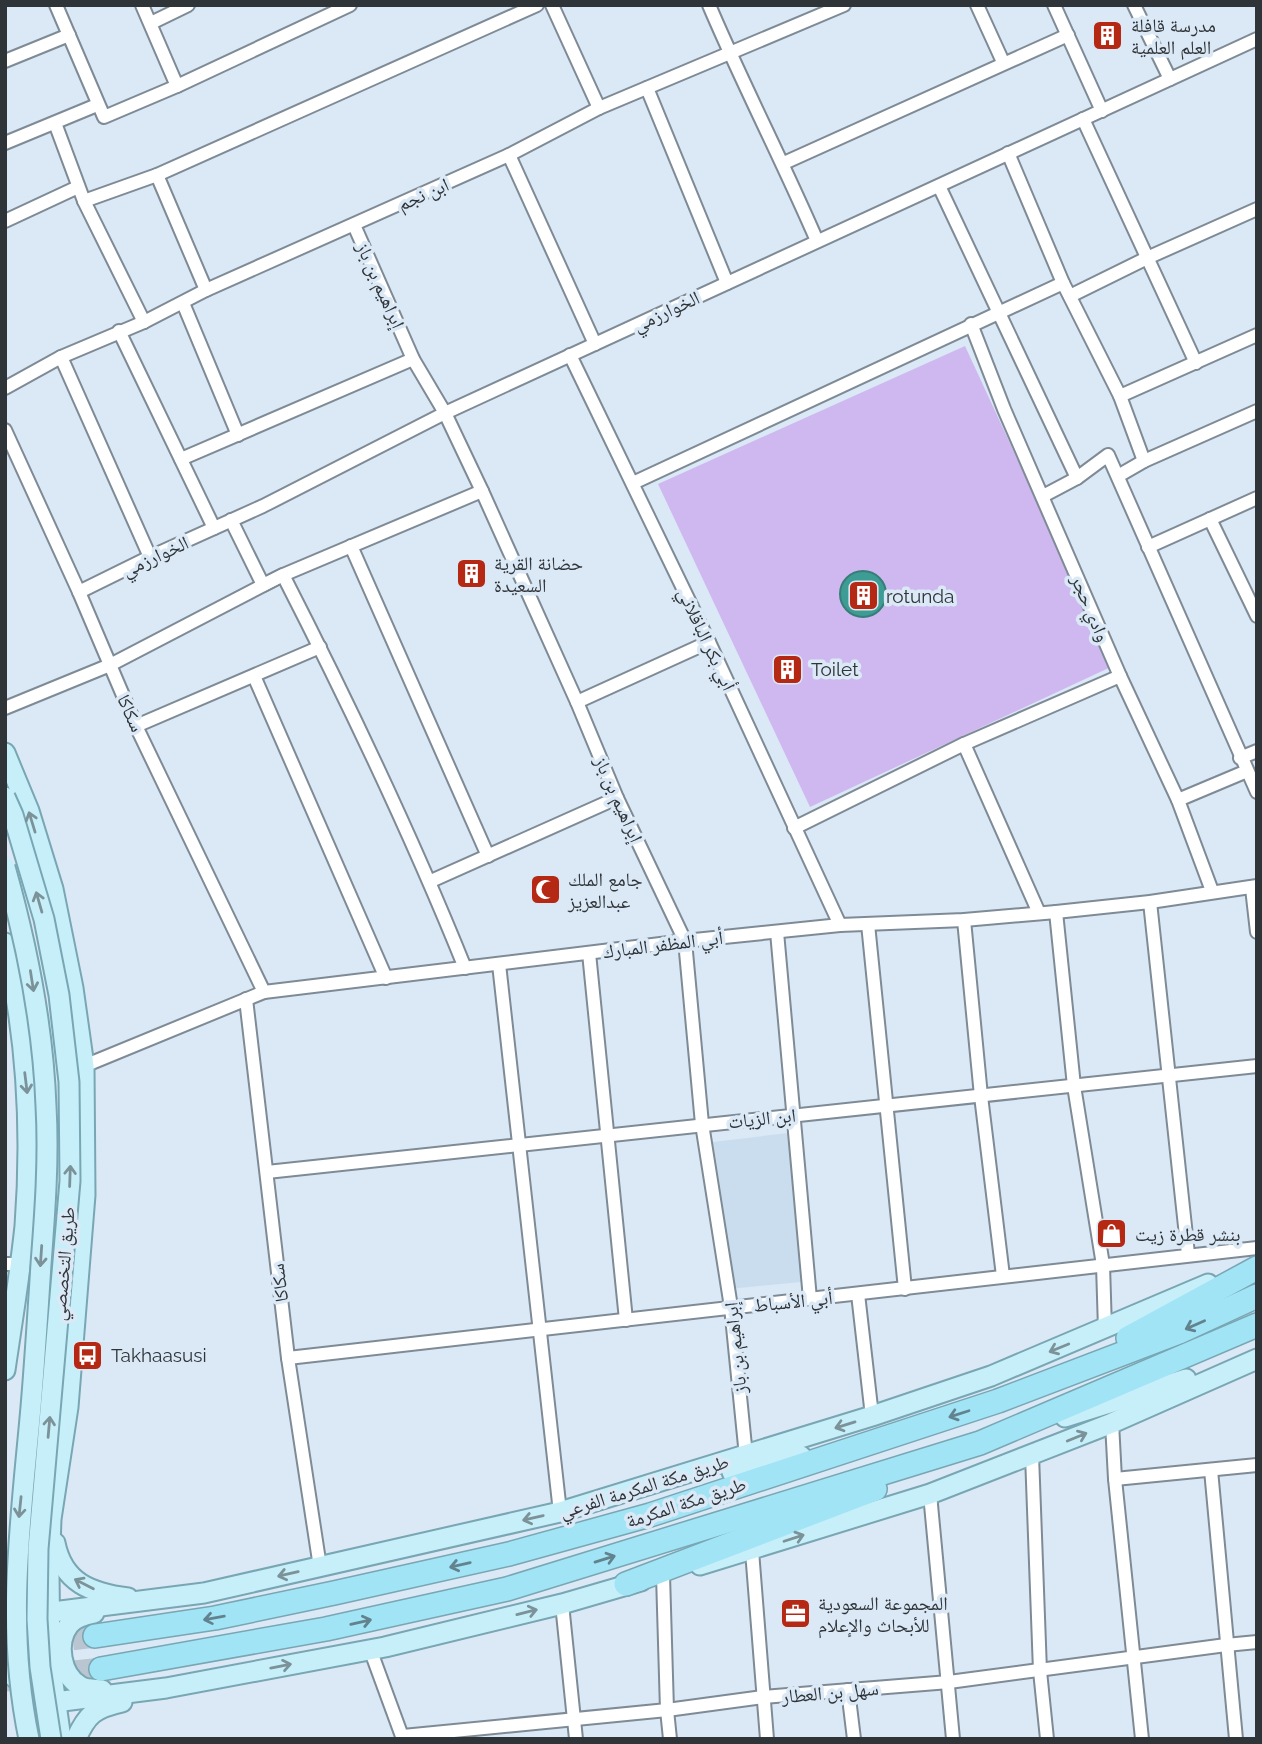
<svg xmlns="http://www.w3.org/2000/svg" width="1262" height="1744" viewBox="0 0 1262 1744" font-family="Raleway,'Noto Naskh Arabic',sans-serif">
  <rect width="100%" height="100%" fill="#dbe9f6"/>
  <polygon fill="#caddef" points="788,1133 801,1282 729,1289 713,1142"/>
  <polygon fill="#cfb8f0" points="965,346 1113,666 810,807 658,484"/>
  <circle fill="#3d9c94" stroke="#397d79" stroke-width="2" cx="863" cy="594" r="23"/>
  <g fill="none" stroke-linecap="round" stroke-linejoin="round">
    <g stroke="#b9c5d0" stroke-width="23" stroke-dasharray="23 11" stroke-linecap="butt">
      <polyline points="5,1647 95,1636"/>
      <polyline points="5,1680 101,1669"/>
    </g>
    <defs>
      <g id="minor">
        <polyline points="56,5 104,117 177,86 350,5"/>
        <polyline points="142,5 177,86"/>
        <polyline points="552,5 599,108"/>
        <path d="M709 5C743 85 783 162 817 241"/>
        <polyline points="977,5 1003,62"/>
        <polyline points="1054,5 1102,111"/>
        <polyline points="1134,5 1170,79"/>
        <polyline points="151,23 188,5"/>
        <polyline points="5,61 69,35"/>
        <polyline points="647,88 727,283"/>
        <polyline points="1083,119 1196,363"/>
        <polyline points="55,123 84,201 144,322"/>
        <polyline points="5,143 97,105"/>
        <polyline points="1008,153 1063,283 1120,396 1144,461"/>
        <polyline points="509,155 595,344"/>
        <polyline points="784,163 1068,35"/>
        <polyline points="157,175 206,290"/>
        <polyline points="939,186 1077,478"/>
        <polyline points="84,201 157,175 537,5"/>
        <polyline points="5,221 78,187"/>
        <polyline points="354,225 413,359 445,413 482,491 577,702 617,798 685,941 702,1124 731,1307 746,1456"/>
        <polyline points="1070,296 1147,258 1257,209"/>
        <polyline points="183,303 238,435"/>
        <polyline points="971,324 1004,409 1120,676 1178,800 1212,891"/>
        <polyline points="119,331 214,528"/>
        <polyline points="570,355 709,642 840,925"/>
        <polyline points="61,357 150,557"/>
        <polyline points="5,388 61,357 144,322 206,290 509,155 599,108 844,5"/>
        <polyline points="1120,396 1257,335"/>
        <polyline points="5,430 79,592 136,726 264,992"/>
        <polyline points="181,459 413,359"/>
        <polyline points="1118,476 1144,461 1257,411"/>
        <polyline points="633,483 1063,283"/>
        <polyline points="1043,496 1077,478 1108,455 1257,792"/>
        <polyline points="1210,519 1257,616"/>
        <path d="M231 520 263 585 283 575C349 704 411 834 465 968"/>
        <polyline points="351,546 488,856"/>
        <polyline points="1148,547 1257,498"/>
        <polyline points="79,592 150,557 263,506 445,413 1257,39"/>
        <polyline points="254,676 386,978"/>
        <polyline points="577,702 709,642"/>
        <polyline points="5,708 110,665 283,575 482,491"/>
        <polyline points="136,726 320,647"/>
        <polyline points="964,744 1039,913"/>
        <polyline points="1240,758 1257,751"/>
        <polyline points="1178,800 1247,771"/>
        <polyline points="794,828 964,744 1120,676"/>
        <polyline points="431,881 617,798"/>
        <polyline points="1252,888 1257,932"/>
        <polyline points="1150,902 1188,1254"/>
        <polyline points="1056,912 1074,1086 1103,1265 1105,1329"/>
        <polyline points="964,920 981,1096 1003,1276"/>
        <polyline points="868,924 905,1289"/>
        <polyline points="777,932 810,1299"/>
        <polyline points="589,953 626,1320"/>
        <polyline points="499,964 560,1512"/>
        <polyline points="246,999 288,1358 320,1567"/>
        <polyline points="84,1066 264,992 685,941 840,925 964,920 1056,912 1150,902 1257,886"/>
        <polyline points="267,1172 1257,1066"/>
        <polyline points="5,1264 20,1264"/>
        <polyline points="858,1294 872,1416"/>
        <polyline points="288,1358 1257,1248"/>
        <polyline points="1112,1423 1115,1479 1142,1739"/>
        <polyline points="1032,1455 1040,1671 1047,1739"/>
        <polyline points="1211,1470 1236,1739"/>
        <polyline points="1115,1479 1257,1465"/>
        <polyline points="930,1494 953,1739"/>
        <polyline points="752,1551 767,1739"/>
        <polyline points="663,1575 667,1710 670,1739"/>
        <polyline points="562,1604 576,1739"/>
        <polyline points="370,1649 403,1739"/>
        <polyline points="848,1690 854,1739"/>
        <polyline points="403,1736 667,1710 763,1697 949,1682 1226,1645 1257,1642"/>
      </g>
      <g id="primary">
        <polyline points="5,753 29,811 53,889 73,988 84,1066 85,1195 68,1407 51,1519 49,1573 50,1662 61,1739"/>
        <path d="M5 943C27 1035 32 1132 25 1226 20 1274 12 1322 5 1370"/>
        <polyline points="1065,1417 1186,1379"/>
        <polyline points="732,1472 801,1456"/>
        <path d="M55 1543C63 1583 91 1593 128 1598"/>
        <polyline points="700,1565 930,1494 1112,1423 1257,1359"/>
        <path d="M94 1613C85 1615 74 1618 69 1625 55 1643 61 1675 80 1686 86 1690 95 1689 102 1690"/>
        <polyline points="5,1618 204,1593 560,1512 872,1416 991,1376 1208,1284"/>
        <polyline points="5,1658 11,1674 28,1690 55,1702 166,1688 385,1647 562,1604 641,1581"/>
        <path d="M76 1739C87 1714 95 1708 122 1702"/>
      </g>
      <g id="motorway">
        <polyline points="1128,1338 1257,1268"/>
        <polyline points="626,1584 875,1489"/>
        <polyline points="95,1636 215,1618 334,1593 509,1554 650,1515 998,1401 1179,1332 1257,1296"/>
        <polyline points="101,1669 326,1629 507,1589 980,1443 1257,1325"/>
      </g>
    </defs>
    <use href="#minor" stroke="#7e8b96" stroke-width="16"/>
    <use href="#primary" stroke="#79a6b3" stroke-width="23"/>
    <use href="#motorway" stroke="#79a6b3" stroke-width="26"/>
    <use href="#minor" stroke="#fff" stroke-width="12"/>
    <use href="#primary" stroke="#c7eff9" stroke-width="19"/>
    <use href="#motorway" stroke="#a1e4f5" stroke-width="23"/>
    <defs>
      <g id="primary-bridge">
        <polyline points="5,797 13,815 44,919 59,995 69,1082 70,1181 38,1549 37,1619 40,1667 51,1739"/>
        <path d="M5 867C27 945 43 1024 46 1106 49 1159 45 1212 41 1264 38 1312 35 1360 31 1407 21 1521 5 1625 29 1739"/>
      </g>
    </defs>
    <use href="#primary-bridge" stroke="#79a6b3" stroke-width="23" stroke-linecap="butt"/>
    <use href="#primary-bridge" stroke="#c7eff9" stroke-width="19"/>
  </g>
  <defs><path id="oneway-shaft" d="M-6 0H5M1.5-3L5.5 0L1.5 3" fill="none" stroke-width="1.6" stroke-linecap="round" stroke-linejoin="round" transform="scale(1.75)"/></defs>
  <g stroke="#7b9299">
    <use href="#oneway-shaft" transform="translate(32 822) rotate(-107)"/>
    <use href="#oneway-shaft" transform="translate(39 902) rotate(-106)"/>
    <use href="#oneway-shaft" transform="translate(32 981) rotate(81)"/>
    <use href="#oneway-shaft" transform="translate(26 1083) rotate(83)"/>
    <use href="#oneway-shaft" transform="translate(70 1176) rotate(-88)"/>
    <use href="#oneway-shaft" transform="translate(41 1256) rotate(94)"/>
    <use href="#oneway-shaft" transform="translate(1059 1348) rotate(158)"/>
    <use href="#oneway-shaft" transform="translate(845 1425) rotate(163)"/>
    <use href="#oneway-shaft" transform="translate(49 1427) rotate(-85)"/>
    <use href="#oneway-shaft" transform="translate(1077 1437) rotate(-22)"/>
    <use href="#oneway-shaft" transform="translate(20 1507) rotate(96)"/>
    <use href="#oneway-shaft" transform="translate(533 1518) rotate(167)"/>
    <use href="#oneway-shaft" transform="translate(794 1538) rotate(-18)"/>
    <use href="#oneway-shaft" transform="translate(288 1574) rotate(167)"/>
    <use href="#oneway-shaft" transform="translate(84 1584) rotate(-153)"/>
    <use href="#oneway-shaft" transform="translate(527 1612) rotate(-14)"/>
    <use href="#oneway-shaft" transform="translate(281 1666) rotate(-11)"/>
  </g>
  <g stroke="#62838e">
    <use href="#oneway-shaft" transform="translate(1195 1325) rotate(156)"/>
    <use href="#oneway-shaft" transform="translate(959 1414) rotate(162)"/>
    <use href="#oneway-shaft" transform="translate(605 1559) rotate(-17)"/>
    <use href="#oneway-shaft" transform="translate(460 1565) rotate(167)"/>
    <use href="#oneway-shaft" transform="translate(214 1618) rotate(170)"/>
    <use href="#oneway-shaft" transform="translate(361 1622) rotate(-13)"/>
  </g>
  <defs>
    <symbol id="building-square" viewBox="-11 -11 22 22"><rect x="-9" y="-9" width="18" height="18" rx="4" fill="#b52814" stroke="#dbe9f6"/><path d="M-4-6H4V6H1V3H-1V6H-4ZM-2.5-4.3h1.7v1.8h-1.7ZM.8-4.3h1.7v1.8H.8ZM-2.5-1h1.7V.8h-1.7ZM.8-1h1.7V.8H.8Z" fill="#fff"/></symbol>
    <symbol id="mosque-square" viewBox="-11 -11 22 22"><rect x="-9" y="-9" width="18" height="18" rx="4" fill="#b52814" stroke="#dbe9f6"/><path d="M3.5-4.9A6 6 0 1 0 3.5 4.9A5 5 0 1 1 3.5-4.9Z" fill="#fff"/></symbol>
    <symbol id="shop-square" viewBox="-11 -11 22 22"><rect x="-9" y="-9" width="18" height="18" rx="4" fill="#b52814" stroke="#dbe9f6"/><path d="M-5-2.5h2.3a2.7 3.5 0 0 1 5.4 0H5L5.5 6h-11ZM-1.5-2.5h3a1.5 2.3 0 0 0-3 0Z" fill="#fff"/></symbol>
    <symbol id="bus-square" viewBox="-11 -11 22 22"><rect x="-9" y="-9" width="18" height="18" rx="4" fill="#b52814" stroke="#dbe9f6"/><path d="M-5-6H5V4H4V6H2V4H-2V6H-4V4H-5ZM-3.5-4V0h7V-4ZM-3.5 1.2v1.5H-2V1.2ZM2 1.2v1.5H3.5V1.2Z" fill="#fff"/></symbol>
    <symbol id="office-square" viewBox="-11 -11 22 22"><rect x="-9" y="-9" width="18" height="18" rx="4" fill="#b52814" stroke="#dbe9f6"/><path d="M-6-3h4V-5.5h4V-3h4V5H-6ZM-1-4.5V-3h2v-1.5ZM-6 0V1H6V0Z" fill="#fff"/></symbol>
  </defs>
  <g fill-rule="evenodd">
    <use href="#building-square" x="1090" y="18" width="35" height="35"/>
    <use href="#building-square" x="454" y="556" width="35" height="35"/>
    <use href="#building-square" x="846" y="578" width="35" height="35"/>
    <use href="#building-square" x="770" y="652" width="35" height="35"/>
    <use href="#mosque-square" x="528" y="872" width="35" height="35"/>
    <use href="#shop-square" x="1094" y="1216" width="35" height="35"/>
    <use href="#bus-square" x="70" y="1338" width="35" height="35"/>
    <use href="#office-square" x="778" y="1596" width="35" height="35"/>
  </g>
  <g text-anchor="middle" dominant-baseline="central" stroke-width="7" stroke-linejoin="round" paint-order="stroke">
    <g font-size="19" fill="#2f3439" stroke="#dbe9f6" text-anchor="start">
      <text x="1131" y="25">مدرسة قافلة<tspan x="1131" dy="22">العلم العلمية</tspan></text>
      <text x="494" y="563">حضانة القرية<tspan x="494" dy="22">السعيدة</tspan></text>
      <text x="886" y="596">rotunda</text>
      <text x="811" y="669">Toilet</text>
      <text x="568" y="879">جامع الملك<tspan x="568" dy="22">عبدالعزيز</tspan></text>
      <text x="1135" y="1234">بنشر قطرة زيت</text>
      <text x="111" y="1355">Takhaasusi</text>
      <text x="818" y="1603">المجموعة السعودية<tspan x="818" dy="22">للأبحاث والإعلام</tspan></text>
    </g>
    <g font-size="19" fill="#2f3439" stroke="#dbe9f6">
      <text transform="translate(423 194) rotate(-24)">ابن نجم</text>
      <text transform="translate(381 285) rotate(66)">إبراهيم بن باز</text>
      <text transform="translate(666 311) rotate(-25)">الخوارزمي</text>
      <text transform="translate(155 556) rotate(-25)">الخوارزمي</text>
      <text transform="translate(1091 608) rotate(67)">وادي حجر</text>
      <text transform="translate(707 639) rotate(65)">أبي بكر الباقلاني</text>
      <text transform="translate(131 713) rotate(66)">سكاكا</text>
      <text transform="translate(619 799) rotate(66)">إبراهيم بن باز</text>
      <text transform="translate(663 944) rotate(-7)">أبي المظفر المبارك</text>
      <text transform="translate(762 1118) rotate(-6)">ابن الزيات</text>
      <text transform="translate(63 1264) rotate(-85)">طريق التخصصي</text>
      <text transform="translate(279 1283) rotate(-97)">سكاكا</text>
      <text transform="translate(793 1301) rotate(-6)">أبي الأسباط</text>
      <text transform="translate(735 1348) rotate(-96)">إبراهيم بن باز</text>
      <text transform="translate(644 1486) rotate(-17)">طريق مكة المكرمة الفرعي</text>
      <text transform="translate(686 1502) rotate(-18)">طريق مكة المكرمة</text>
      <text transform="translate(830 1692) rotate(-5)">سهل بن العطار</text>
    </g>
  </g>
  <rect width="1262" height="1744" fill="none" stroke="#2f3439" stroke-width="14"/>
</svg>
